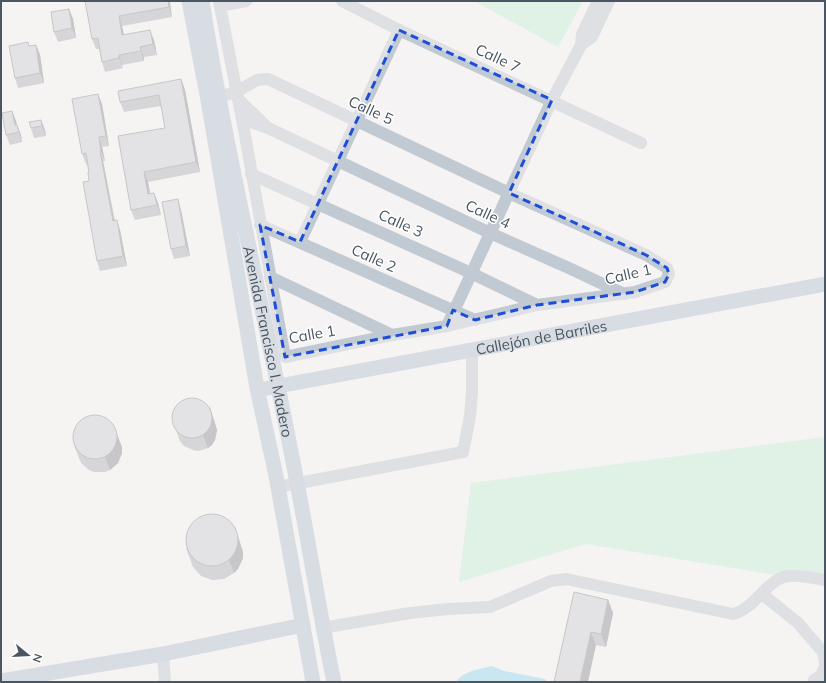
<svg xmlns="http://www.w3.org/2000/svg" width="826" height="683" viewBox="0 0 826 683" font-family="Mulish,sans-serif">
  <rect width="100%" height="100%" fill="#f5f3f3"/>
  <g fill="#c3f1d5">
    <polygon points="474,1 583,1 558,47"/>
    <polygon points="825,437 825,583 586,544 459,582 471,483"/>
  </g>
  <path fill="#90daee" d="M492 666 504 671 545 679 547 682H456C463 671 480 669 492 666Z"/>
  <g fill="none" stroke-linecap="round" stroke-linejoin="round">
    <g stroke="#c1cad2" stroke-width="12">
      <polyline points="342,1 399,30 641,143"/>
      <polyline points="220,6 246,1"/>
      <polyline points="581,45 592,37 609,1"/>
      <polyline points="212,99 236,92 257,80 268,79 509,193 646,255 667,268 669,274 665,282 635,292 537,305 447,326 392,335 285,357 242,119 219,1"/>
      <polyline points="238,99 266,126"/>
      <polyline points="242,119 268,128 490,233 571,269 624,294"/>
      <polyline points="251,174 471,273 537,305"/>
      <polyline points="260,225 475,320"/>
      <polyline points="300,242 399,30"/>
      <polyline points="270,277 392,335"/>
      <polyline points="447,326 552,100 581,45 582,34 598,1"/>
      <polyline points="278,487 463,452 470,416 472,393 472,350"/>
      <polyline points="762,594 798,623 823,652 825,663"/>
      <path d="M322 628 410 613 448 609 490 607 551 581 566 579 733 614C755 609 768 578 788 576 800 575 813 578 825 580"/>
      <polyline points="163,654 165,682"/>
      <polyline points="814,682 814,680 821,676 825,666"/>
    </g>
    <g stroke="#b3c2d1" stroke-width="15">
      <polyline points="189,1 208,100 257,388 276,476 313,682"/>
      <path id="s1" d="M202 1C228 163 267 322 297 483 310 549 320 616 334 682"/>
      <path id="s2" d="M268 388 825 284"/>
      <polyline points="1,681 163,654 303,625"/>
    </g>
  </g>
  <g fill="#b0b2b7">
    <polygon points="85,1 169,1 172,17 122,26 124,35 154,40 157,55 144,57 144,61 122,65 123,68 105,72 102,62 99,49 96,49 92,39"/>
    <polygon points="69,9 73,19 76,38 58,42 54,32"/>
    <polygon points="36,45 40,55 44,83 18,88 15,78 30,46"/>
    <polygon points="181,79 185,90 200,172 148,182 150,193 154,193 158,203 161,215 135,220 131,210 118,136 165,128 161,106 124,112 120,102"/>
    <polygon points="102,104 109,146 102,147 105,161 103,161 115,220 120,230 127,266 100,271 97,261 89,172 87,164 86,164 82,154"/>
    <polygon points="12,111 16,121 17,125 21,135 22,142 10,145 6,135"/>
    <polygon points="41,120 45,130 46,136 34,138 31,128"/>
    <polygon points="181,210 190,256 174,259 171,249"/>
    <polygon points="214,420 217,430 215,440 212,445 208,448 198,451 193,450 184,446 180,441 175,428"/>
    <polygon points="74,445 122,447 122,453 118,463 110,470 105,472 94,472 89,470 81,463 79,458"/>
    <polygon points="239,540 243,552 243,558 238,569 234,573 224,579 212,580 201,576 193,567 186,548"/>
    <polygon points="574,592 608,600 613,613 606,647 596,645"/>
  </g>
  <g fill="#909195">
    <polygon points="168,1 169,1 170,2 172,17 169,7"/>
    <polygon points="69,9 73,19 76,38 72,28"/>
    <polygon points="119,16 122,26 126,46 122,35"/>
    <polygon points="150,30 154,40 157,55 153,44"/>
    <polygon points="36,45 40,55 44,83 40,73"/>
    <polygon points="140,47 144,57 144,61 141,51"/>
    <polygon points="119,55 122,65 123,68 119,58"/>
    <polygon points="181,79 185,90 200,172 196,162"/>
    <polygon points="98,94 102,104 109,146 106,136"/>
    <polygon points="12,111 16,121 18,132 15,125"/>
    <polygon points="41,120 45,130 46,136 42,126"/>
    <polygon points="17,125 21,135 22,142 19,132"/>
    <polygon points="99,137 102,147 105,161 101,151"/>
    <polygon points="100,151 103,161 116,231 113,221"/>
    <polygon points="144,172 148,182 152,204 148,194"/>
    <polygon points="154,193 158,203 161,215 157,205"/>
    <polygon points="178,199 181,210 190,256 186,246"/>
    <polygon points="117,220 120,230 127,266 123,256"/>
    <polygon points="210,407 217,430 215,440 212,445 208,448 203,435"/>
    <polygon points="117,434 122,447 122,453 118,463 110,470 105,457"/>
    <polygon points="235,527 243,552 243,558 238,569 234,573 229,560"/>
    <polygon points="608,600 613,613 606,647 601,634"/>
    <polygon points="591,632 596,645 588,682 580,682"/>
  </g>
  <g fill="#cdcfd5" stroke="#909195">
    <polygon points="85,1 168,1 169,7 119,16 122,35 150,30 153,44 140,47 141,51 119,55 119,58 102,62 98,38 92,39"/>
    <polygon points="69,9 72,28 54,32 51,12"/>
    <polygon points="28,42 29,46 36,45 40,73 15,78 9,46"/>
    <polygon points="181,79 196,162 144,172 148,194 154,193 157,205 131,210 118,136 165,128 159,95 120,102 118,91"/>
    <polygon points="98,94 106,136 99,137 101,151 100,151 113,221 117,220 123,256 97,261 83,182 89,181 88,172 89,172 86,153 82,154 72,99"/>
    <polygon points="12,111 15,125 17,125 19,132 6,135 2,113"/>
    <polygon points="41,120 42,126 31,128 29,122"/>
    <polygon points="178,199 186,246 171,249 162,202"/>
    <circle cx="192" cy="418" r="20"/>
    <circle cx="95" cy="437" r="22"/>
    <circle cx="212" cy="540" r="26"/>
    <polygon points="574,592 608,600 601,634 591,632 580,682 554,682"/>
  </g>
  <path d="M0 0H826V683H0ZM399 30 552 100 509 193 646 255 667 268 669 274 665 282 635 292 537 305 475 320 453 310 447 326 285 357 260 225 300 242Z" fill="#f5f3f3" fill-opacity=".55" fill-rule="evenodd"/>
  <path fill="none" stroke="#1d4ed8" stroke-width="3" stroke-dasharray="8 5" stroke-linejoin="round" d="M399 30 552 100 509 193 646 255 667 268 669 274 665 282 635 292 537 305 475 320 453 310 447 326 285 357 260 225 300 242Z"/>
  <g text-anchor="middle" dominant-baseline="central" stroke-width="3" stroke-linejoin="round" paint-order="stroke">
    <g font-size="15" fill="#4a5661" stroke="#fff">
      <text transform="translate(498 58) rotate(25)">Calle 7</text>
      <text transform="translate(371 110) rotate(25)">Calle 5</text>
      <text transform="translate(488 214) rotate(25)">Calle 4</text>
      <text transform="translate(401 223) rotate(24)">Calle 3</text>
      <text transform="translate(374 258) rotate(24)">Calle 2</text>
      <text transform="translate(628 274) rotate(-13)">Calle 1</text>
      <text transform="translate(312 334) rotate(-10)">Calle 1</text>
      <text stroke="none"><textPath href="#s2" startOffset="278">Callejón de Barriles</textPath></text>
      <text stroke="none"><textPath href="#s1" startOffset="347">Avenida Francisco I. Madero</textPath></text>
    </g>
  </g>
  <rect width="826" height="683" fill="none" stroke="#4a5661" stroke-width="4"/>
  <g transform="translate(28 655) rotate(108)" stroke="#ffffff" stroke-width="3" paint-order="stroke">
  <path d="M0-3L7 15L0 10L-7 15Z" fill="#4a5661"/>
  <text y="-6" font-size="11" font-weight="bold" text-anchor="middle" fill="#4a5661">N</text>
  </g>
</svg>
